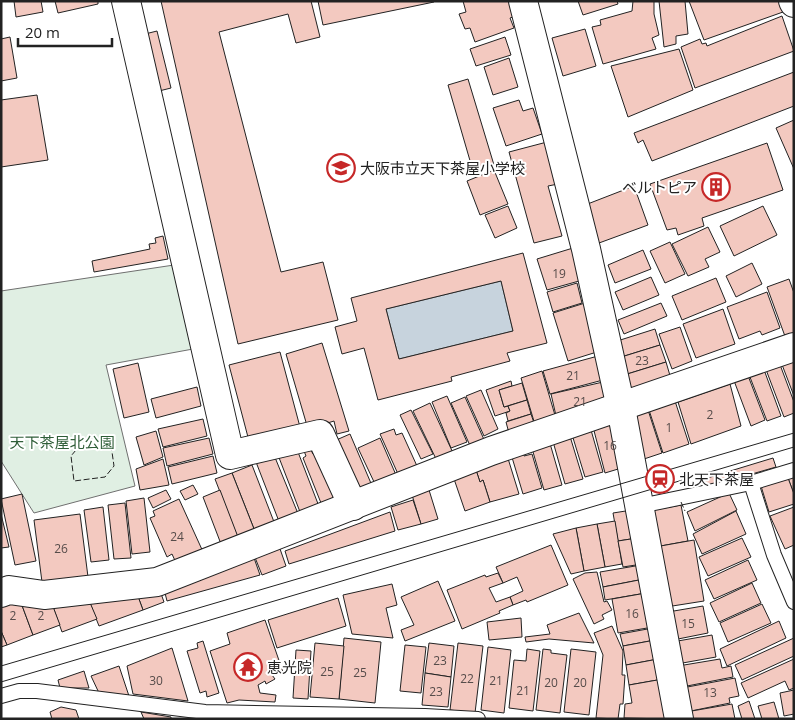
<svg xmlns="http://www.w3.org/2000/svg" width="795" height="720" viewBox="0 0 795 720" font-family="'Open Sans','Noto Sans JP',sans-serif">
  <rect width="100%" height="100%" fill="#fff"/>
  <polygon fill="#e0efe3" stroke="#6f6f6f" points="174,265 193,349 106,365 135,486 34,513 1,461 1,291"/>
  <polygon fill="#c7d3dd" stroke="#6f6f6f" points="501,281 513,331 399,359 386,309"/>
  <g fill="#f3c9c0" stroke="#222" fill-rule="evenodd">
    <polygon points="14,1 41,1 43,12 16,17"/>
    <polygon points="55,1 98,1 98,4 58,13"/>
    <polygon points="161,1 311,1 320,37 296,43 288,14 219,32 281,272 323,262 338,320 238,344"/>
    <polygon points="318,1 434,1 434,2 323,25"/>
    <polygon points="463,1 510,1 516,16 510,18 514,28 475,42 470,28 465,29 459,14 466,12"/>
    <polygon points="578,1 617,1 618,4 583,15"/>
    <polygon points="633,1 654,1 654,14 659,35 652,38 656,49 603,64 592,27 601,25 600,20 632,11"/>
    <polygon points="659,1 685,1 688,34 676,36 676,44 664,47"/>
    <polygon points="689,1 780,1 783,12 704,40"/>
    <polygon points="782,16 794,51 695,88 681,47 700,39 702,44 706,43 707,46"/>
    <polygon points="585,29 596,66 563,76 552,38"/>
    <polygon points="157,31 171,88 159,91 145,34"/>
    <polygon points="10,37 17,78 1,81 1,39"/>
    <polygon points="505,37 511,55 476,66 470,49"/>
    <polygon points="679,49 693,90 628,117 611,66"/>
    <polygon points="509,58 518,87 493,95 484,67"/>
    <polygon points="794,72 794,106 652,161 643,140 638,143 634,133"/>
    <polygon points="468,79 494,165 473,171 448,85"/>
    <polygon points="37,95 48,160 1,167 1,100"/>
    <polygon points="519,100 523,111 533,108 542,134 506,146 493,108"/>
    <polygon points="794,120 794,169 776,128"/>
    <polygon points="547,142 558,184 548,186 562,236 534,243 509,152"/>
    <polygon points="767,143 783,190 702,218 704,226 678,235 676,228 667,230 650,184"/>
    <polygon points="494,170 508,204 480,215 467,181"/>
    <polygon points="634,186 648,225 599,243 585,205"/>
    <polygon points="508,206 517,228 495,238 485,215"/>
    <polygon points="763,206 777,235 734,256 720,226"/>
    <polygon points="708,227 720,252 705,259 709,267 688,276 672,244"/>
    <polygon points="163,236 168,259 94,272 92,261 150,249 149,244 156,243 155,238"/>
    <polygon points="670,242 685,274 665,283 650,251"/>
    <polygon points="573,248 579,281 547,290 537,259"/>
    <polygon points="643,250 651,269 615,283 608,265"/>
    <path d="M523 253 547 343 507 353 510 361 451 377 452 381 378 400 364 348 342 354 335 327 357 321 351 298ZM501 281 513 331 399 359 386 309Z"/>
    <polygon points="752,263 762,284 736,297 726,276"/>
    <polygon points="651,277 659,295 623,310 615,292"/>
    <polygon points="716,278 726,302 682,320 672,296"/>
    <polygon points="789,279 794,293 794,336 786,339 767,287"/>
    <polygon points="577,283 582,303 553,312 547,292"/>
    <polygon points="767,292 780,328 762,335 760,331 739,339 727,307"/>
    <polygon points="585,303 600,351 568,361 553,313"/>
    <polygon points="661,303 667,316 624,334 618,320"/>
    <polygon points="723,309 735,344 696,358 683,324"/>
    <polygon points="680,327 692,361 672,369 659,334"/>
    <polygon points="655,329 660,345 618,358 614,342"/>
    <polygon points="322,343 349,431 337,434 334,421 308,429 286,354"/>
    <polygon points="660,345 666,362 624,375 618,358"/>
    <polygon points="280,352 300,427 249,441 229,365"/>
    <polygon points="598,356 603,380 550,394 543,371"/>
    <polygon points="794,357 794,396 781,362"/>
    <polygon points="666,362 671,379 637,390 627,385 624,375"/>
    <polygon points="779,362 794,402 794,413 784,417 765,367"/>
    <polygon points="138,363 149,412 124,418 113,369"/>
    <polygon points="763,367 781,416 767,421 748,372"/>
    <polygon points="542,371 557,422 536,428 521,378"/>
    <polygon points="747,373 765,420 751,426 733,378"/>
    <polygon points="511,381 512,386 499,390 504,407 508,406 510,411 495,416 486,390"/>
    <polygon points="603,382 609,407 557,420 551,394"/>
    <polygon points="522,383 527,400 504,407 499,390"/>
    <polygon points="730,384 741,426 691,444 678,402"/>
    <polygon points="197,387 201,406 156,418 151,399"/>
    <polygon points="481,390 498,429 484,436 466,396"/>
    <polygon points="447,396 467,442 451,448 432,402"/>
    <polygon points="465,397 486,444 472,450 451,403"/>
    <polygon points="527,400 531,414 508,421 506,413 510,411 508,406"/>
    <polygon points="675,401 689,444 663,453 649,410"/>
    <polygon points="430,403 453,453 437,461 413,411"/>
    <polygon points="411,410 433,454 421,459 400,415"/>
    <polygon points="648,410 662,453 641,460 632,416"/>
    <polygon points="531,414 536,429 510,437 506,422"/>
    <polygon points="614,417 628,466 605,473 592,423"/>
    <polygon points="203,419 207,436 163,447 158,429"/>
    <polygon points="589,423 603,472 585,477 570,428"/>
    <polygon points="394,429 396,435 402,433 417,466 398,474 380,434"/>
    <polygon points="156,431 163,457 144,465 136,437"/>
    <polygon points="569,433 583,479 565,484 552,438"/>
    <polygon points="350,434 373,488 358,495 334,441"/>
    <polygon points="209,438 213,454 167,466 163,448"/>
    <polygon points="380,438 396,475 375,484 358,448"/>
    <polygon points="549,440 562,485 544,490 531,445"/>
    <polygon points="310,448 313,454 317,452 336,498 321,503 303,458 306,456 304,451"/>
    <polygon points="523,451 524,456 532,454 542,488 523,494 511,454"/>
    <polygon points="298,452 320,509 302,517 278,455"/>
    <polygon points="506,452 519,494 490,502 483,480 480,482 475,467"/>
    <polygon points="274,455 299,516 280,524 256,462"/>
    <polygon points="213,456 217,473 172,484 168,467"/>
    <polygon points="773,458 776,467 707,487 704,479"/>
    <polygon points="163,459 169,485 140,490 136,469"/>
    <polygon points="252,465 276,527 256,534 232,473"/>
    <polygon points="475,467 480,482 483,480 490,502 465,511 453,476"/>
    <polygon points="232,473 256,534 239,541 215,479"/>
    <polygon points="794,476 794,494 788,478"/>
    <polygon points="788,478 794,494 794,504 769,512 761,486"/>
    <polygon points="193,485 198,494 185,500 180,491"/>
    <polygon points="166,490 171,499 153,508 148,498"/>
    <polygon points="220,490 238,537 221,544 203,497"/>
    <polygon points="429,490 438,519 421,524 412,495"/>
    <polygon points="729,493 737,510 695,531 687,512"/>
    <polygon points="22,494 36,561 15,565 1,499"/>
    <polygon points="144,498 150,552 132,554 126,501"/>
    <polygon points="179,499 204,554 177,565 172,554 167,557 150,518 155,516 153,511"/>
    <polygon points="413,500 421,524 398,530 391,507"/>
    <polygon points="125,503 131,558 114,559 108,505"/>
    <polygon points="681,505 688,541 655,547 648,511"/>
    <polygon points="103,507 109,560 91,562 84,510"/>
    <polygon points="794,507 794,545 785,549 770,516"/>
    <polygon points="632,510 637,538 618,541 613,513"/>
    <polygon points="736,511 746,534 702,554 693,534"/>
    <polygon points="390,512 395,531 289,564 285,551"/>
    <polygon points="1,514 9,547 1,548"/>
    <polygon points="80,514 88,577 42,582 34,520"/>
    <polygon points="615,521 622,564 605,567 597,524"/>
    <polygon points="597,524 605,567 584,571 576,528"/>
    <polygon points="576,528 584,571 571,574 553,534"/>
    <polygon points="637,538 642,564 623,567 618,541"/>
    <polygon points="742,538 751,557 708,576 699,557"/>
    <polygon points="694,540 704,601 666,607 655,547"/>
    <polygon points="551,545 568,585 527,602 526,600 513,605 510,597 523,591 517,577 503,583 496,567"/>
    <polygon points="279,546 286,566 262,575 254,555"/>
    <polygon points="253,555 260,575 167,601 164,589"/>
    <polygon points="748,560 757,580 714,599 705,580"/>
    <polygon points="641,565 644,579 603,587 600,572"/>
    <polygon points="597,572 604,602 607,601 612,610 602,615 604,619 594,624 573,579 585,573"/>
    <polygon points="498,573 503,583 489,588 496,602 510,597 513,605 499,611 500,613 462,629 447,590 485,575 486,577"/>
    <polygon points="644,579 646,593 605,600 603,587"/>
    <polygon points="438,581 455,621 405,641 401,630 414,625 401,597"/>
    <polygon points="752,583 761,603 719,622 710,603"/>
    <polygon points="392,584 397,605 386,608 393,638 352,634 343,595"/>
    <polygon points="159,588 164,602 143,610 136,591"/>
    <polygon points="136,591 143,610 99,626 88,598"/>
    <polygon points="646,593 653,627 618,633 612,599"/>
    <polygon points="1,598 20,600 33,635 7,645 1,631"/>
    <polygon points="88,598 97,619 62,632 52,604"/>
    <polygon points="338,598 346,626 277,648 268,620"/>
    <polygon points="20,600 52,604 60,625 33,635"/>
    <polygon points="762,604 771,623 728,642 720,623"/>
    <polygon points="703,606 708,633 673,640 668,612"/>
    <polygon points="579,613 594,643 549,639 526,642 525,637 550,634 547,625"/>
    <polygon points="521,618 522,637 489,640 487,622"/>
    <polygon points="265,620 283,672 272,675 275,679 266,684 265,681 258,685 260,693 276,695 275,702 239,700 227,703 210,651 230,644 227,633"/>
    <polygon points="779,621 786,638 727,666 720,649"/>
    <polygon points="612,626 623,651 622,675 625,675 623,704 620,704 618,719 596,718 603,655 594,633"/>
    <polygon points="653,628 655,640 623,646 620,634"/>
    <polygon points="1,631 7,645 1,647"/>
    <polygon points="712,635 716,657 677,664 672,642"/>
    <polygon points="344,638 381,642 375,703 339,699"/>
    <polygon points="794,638 794,656 742,680 735,665"/>
    <polygon points="655,640 658,659 626,665 623,646"/>
    <polygon points="203,641 219,693 207,697 206,691 200,693 187,651 198,648 197,643"/>
    <polygon points="315,643 344,646 339,699 310,697"/>
    <polygon points="429,643 454,646 451,677 425,673"/>
    <polygon points="458,643 483,646 475,713 450,710"/>
    <polygon points="405,645 426,647 421,693 400,691"/>
    <polygon points="488,647 511,650 504,713 481,710"/>
    <polygon points="172,648 188,701 133,694 127,666"/>
    <polygon points="527,649 540,651 533,711 509,708 514,660 526,661"/>
    <polygon points="543,649 551,650 551,653 567,655 560,713 536,710"/>
    <polygon points="571,649 596,652 589,715 564,712"/>
    <polygon points="296,650 311,651 308,699 293,698"/>
    <polygon points="658,659 663,679 629,685 626,665"/>
    <polygon points="720,659 722,668 731,666 733,677 682,687 678,666"/>
    <polygon points="794,659 794,688 789,690 785,681 748,698 741,683"/>
    <polygon points="119,666 129,696 99,693 91,676"/>
    <polygon points="84,671 89,688 60,688 58,680"/>
    <polygon points="425,673 451,677 448,707 422,705"/>
    <polygon points="735,678 739,696 729,698 730,703 686,712 682,688"/>
    <polygon points="663,679 669,719 624,718 625,704 632,703 629,685"/>
    <polygon points="794,690 794,714 784,716 780,693"/>
    <polygon points="749,701 755,719 742,719 738,706"/>
    <polygon points="774,702 779,719 762,719 758,706"/>
    <polygon points="732,704 735,719 688,719 686,712"/>
    <polygon points="61,707 76,710 79,719 52,719 50,712"/>
    <polygon points="141,712 171,717 171,719 144,719"/>
  </g>
  <g fill="none" stroke-linecap="round" stroke-linejoin="round">
    <defs>
      <g id="lane">
        <polyline points="751,483 774,555 794,602"/>
        <polyline points="640,506 751,483 794,470"/>
        <polyline points="1,696 19,691 37,691 205,712 425,716 478,719"/>
      </g>
      <g id="street">
        <polyline points="126,1 230,455 320,434 353,506"/>
        <polyline points="523,1 586,249 621,408 679,719"/>
        <polyline points="793,1 794,3"/>
        <polyline points="1,593 9,590 44,595 157,582 491,451 794,347"/>
      </g>
    </defs>
    <use href="#lane" stroke="#222" stroke-width="16"/>
    <use href="#street" stroke="#222" stroke-width="30"/>
    <use href="#lane" stroke="#fff" stroke-width="14"/>
    <use href="#street" stroke="#fff" stroke-width="28"/>
    <g stroke="#222" stroke-width="1">
      <polyline points="1,666 794,433"/>
      <polyline points="1,682 794,447"/>
    </g>
    <g stroke="#222" stroke-width="1" stroke-dasharray="6 2.5" stroke-linecap="butt">
      <polygon points="111,445 114,466 105,477 74,481 71,456 76,450"/>
      <polyline points="681,502 685,511"/>
    </g>
  </g>
  <defs>
    <symbol id="school-ring" viewBox="-11 -11 22 22"><circle r="9.5" fill="#fff" stroke="#c62828" stroke-width="1.5"/><path d="M0-5L7-2L0 1L-7-2ZM-4 1L0 2.5L4 1V4Q0 6-4 4Z" fill="#c62828"/></symbol>
    <symbol id="building-ring" viewBox="-11 -11 22 22"><circle r="9.5" fill="#fff" stroke="#c62828" stroke-width="1.5"/><path d="M-4-6H4V6H1V3H-1V6H-4ZM-2.5-4.3h1.7v1.8h-1.7ZM.8-4.3h1.7v1.8H.8ZM-2.5-1h1.7V.8h-1.7ZM.8-1h1.7V.8H.8Z" fill="#c62828"/></symbol>
    <symbol id="station-ring" viewBox="-11 -11 22 22"><circle r="9.5" fill="#fff" stroke="#c62828" stroke-width="1.5"/><path d="M-3-6H3Q5-6 5-4V2Q5 4 3 4L4.5 6H3L1.5 4h-3L-3 6H-4.5L-3 4Q-5 4-5 2V-4Q-5-6-3-6ZM-3.5-4v3h7v-3ZM-3.5 1v1.5H-2V1ZM2 1v1.5H3.5V1Z" fill="#c62828"/></symbol>
    <symbol id="temple-ring" viewBox="-11 -11 22 22"><circle r="9.5" fill="#fff" stroke="#c62828" stroke-width="1.5"/><path d="M0-6L5-2H3V0L6.5 2.5H4V6H1.5V3h-3V6H-4V2.5H-6.5L-3 0V-2H-5Z" fill="#c62828"/></symbol>
  </defs>
  <g fill-rule="evenodd">
    <use href="#school-ring" x="325" y="152" width="32" height="32"/>
    <use href="#building-ring" x="700" y="171" width="32" height="32"/>
    <use href="#station-ring" x="644" y="463" width="32" height="32"/>
    <use href="#temple-ring" x="232" y="651" width="32" height="32"/>
  </g>
  <g text-anchor="middle" dominant-baseline="central" stroke-width="4" stroke-linejoin="round" paint-order="stroke">
    <g font-size="12" fill="#564c4a">
      <text x="559" y="273">19</text>
      <text x="642" y="360">23</text>
      <text x="573" y="375">21</text>
      <text x="580" y="401">21</text>
      <text x="710" y="414">2</text>
      <text x="669" y="427">1</text>
      <text x="610" y="445">16</text>
      <text x="177" y="536">24</text>
      <text x="61" y="548">26</text>
      <text x="632" y="613">16</text>
      <text x="13" y="615">2</text>
      <text x="41" y="615">2</text>
      <text x="688" y="623">15</text>
      <text x="440" y="660">23</text>
      <text x="327" y="671">25</text>
      <text x="360" y="672">25</text>
      <text x="467" y="678">22</text>
      <text x="156" y="680">30</text>
      <text x="496" y="680">21</text>
      <text x="551" y="682">20</text>
      <text x="580" y="682">20</text>
      <text x="523" y="690">21</text>
      <text x="436" y="691">23</text>
      <text x="710" y="692">13</text>
    </g>
    <g font-size="15" fill="#222" stroke="#fff" text-anchor="start">
      <text x="360" y="168">大阪市立天下茶屋小学校</text>
      <text x="697" y="187" text-anchor="end">ベルトピア</text>
      <text x="679" y="479">北天下茶屋</text>
      <text x="267" y="667">恵光院</text>
    </g>
    <g font-size="15" fill="#2f5e38" stroke="#fff">
      <text x="62" y="442">天下茶屋北公園</text>
    </g>
  </g>
  <rect width="795" height="720" fill="none" stroke="#222222" stroke-width="5"/>
  <path d="M18 38v8h94v-8" fill="none" stroke="#222222" stroke-width="2.5"/>
  <text x="25" y="38" font-size="15" fill="#222222" stroke="#ffffff" stroke-width="4" paint-order="stroke">20 m</text>
</svg>
